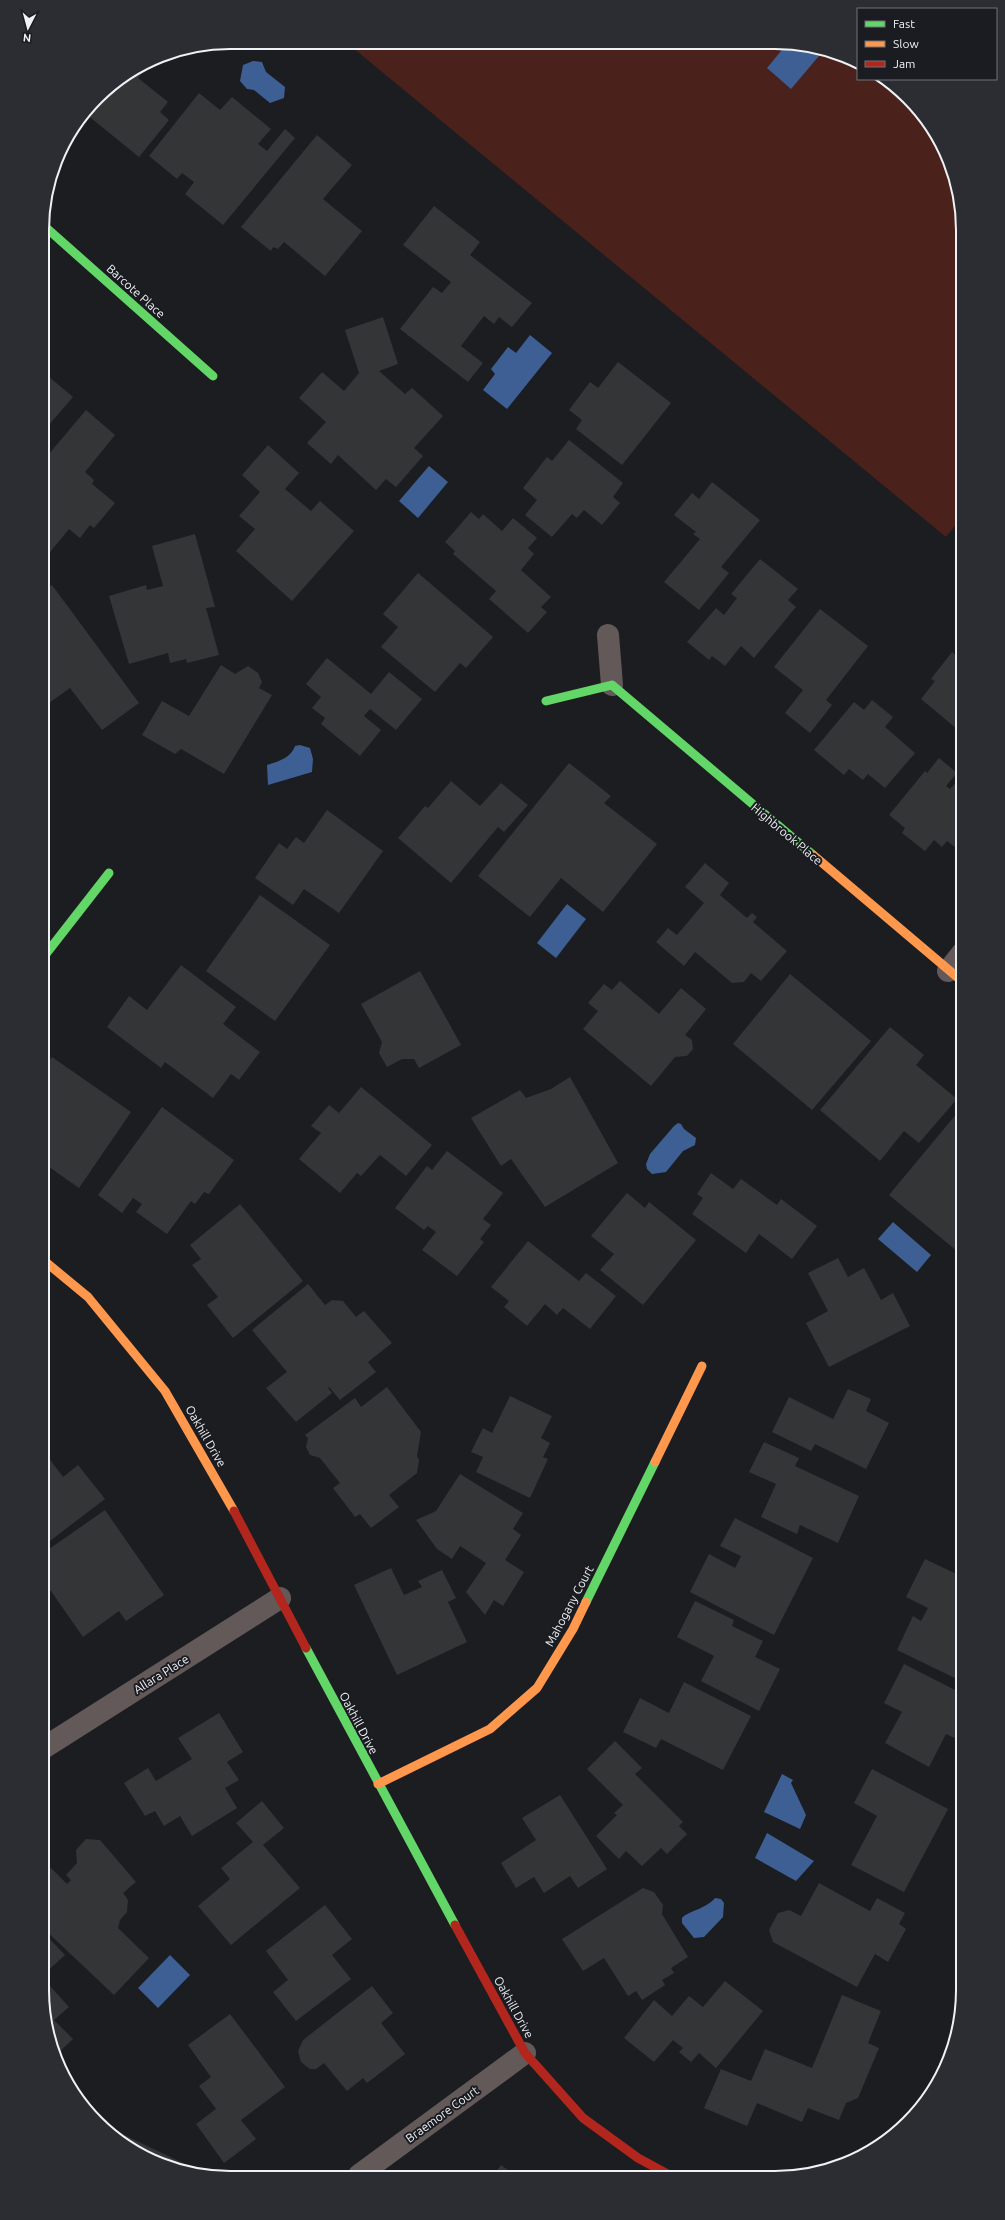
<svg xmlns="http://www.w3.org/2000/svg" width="1005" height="2220" viewBox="0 0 1005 2220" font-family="Ubuntu,sans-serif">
  <rect width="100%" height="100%" fill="#1b1d20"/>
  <polygon fill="#4b211c" points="347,43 811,46 858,61 858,79 884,79 899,89 938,136 957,181 963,230 963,516 946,537"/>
  <g fill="#3d5f94">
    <polygon points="786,45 811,46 824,50 791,89 767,68"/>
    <polygon points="253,61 262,62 266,72 285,87 284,98 270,103 254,90 247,89 240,81 243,65"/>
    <polygon points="530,335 552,353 507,409 483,390 495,374 491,369 508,347 516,353"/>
    <polygon points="429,466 448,482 418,518 399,501"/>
    <path d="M300 745 310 748 313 759 312 772 268 785 267 765C277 762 291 758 295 746Z"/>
    <polygon points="567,904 586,919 556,958 537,943"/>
    <polygon points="678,1123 681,1124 684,1129 696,1138 695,1145 683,1151 666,1172 652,1174 647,1169 646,1164 650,1154 674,1126"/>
    <polygon points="893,1222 931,1255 917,1272 878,1239"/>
    <polygon points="782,1774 793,1780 791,1783 806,1815 800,1829 764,1812"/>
    <polygon points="767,1833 814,1861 796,1881 755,1858"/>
    <path d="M715 1898 721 1899 724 1903 723 1917 704 1937 694 1938 682 1923V1918C688 1911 706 1909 715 1898Z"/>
    <polygon points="170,1955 190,1975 158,2008 138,1988"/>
  </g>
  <g fill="#333537">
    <polygon points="153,60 138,78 168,102 160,112 169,120 139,157 86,114 106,89"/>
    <polygon points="199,93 220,110 232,97 271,129 258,144 267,151 285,129 295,138 223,225 185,194 194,182 182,173 177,179 149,156"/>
    <polygon points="317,135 352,165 323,199 362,231 325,276 284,242 278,249 273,247 271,251 241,227"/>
    <polygon points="434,206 480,242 470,255 532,303 512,327 499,317 494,324 484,316 461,346 483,363 468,382 400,329 433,287 442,293 451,282 403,245"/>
    <polygon points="383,317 398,364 379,371 405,394 412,388 443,416 414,448 423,456 396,487 386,479 376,490 338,455 331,464 307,443 326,422 299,398 322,372 344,391 359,373 345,330"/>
    <polygon points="618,362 671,403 622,465 576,429 582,420 569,410 590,382 598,388"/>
    <polygon points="42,371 73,397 42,433"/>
    <polygon points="86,410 115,435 85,472 94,480 92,484 115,503 94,528 90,525 80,538 69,529 46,557 42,554 42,478 50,468 43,461"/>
    <polygon points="569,440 623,483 613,497 620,503 602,525 584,510 577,518 572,514 552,537 525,515 537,500 523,488 547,457 552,461"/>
    <polygon points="268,445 299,473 285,489 311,511 320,501 354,531 292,601 236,551 255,529 239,516 260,492 242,475"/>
    <polygon points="712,482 760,520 721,567 729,573 699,610 664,582 700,539 693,534 696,532 674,515 692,493 699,499"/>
    <polygon points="471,512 479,519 483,514 502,531 513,518 537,538 528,548 534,554 521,570 551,597 541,607 547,612 528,633 489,599 496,591 453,554 455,551 445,542"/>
    <polygon points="195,534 215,607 206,608 219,655 187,663 186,659 170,663 168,653 129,664 109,596 146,585 147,590 163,586 152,546"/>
    <polygon points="760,559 798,589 788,600 796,607 754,658 741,646 725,666 712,656 709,660 687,642 716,608 724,615 737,598 731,594"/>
    <polygon points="418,573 493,637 466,668 460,663 435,692 381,647 398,627 383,614"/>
    <polygon points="52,585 139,703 102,730 70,688 42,708 42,592"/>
    <polygon points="820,609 868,646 826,700 832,705 810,733 785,713 803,690 774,667"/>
    <polygon points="952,652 963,661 963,734 921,699 935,681 931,679"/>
    <polygon points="327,658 371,694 389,672 422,699 396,730 370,709 364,716 381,730 360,756 321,724 325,718 312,708 321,697 306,684"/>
    <polygon points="221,665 235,674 248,666 258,673 262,682 259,688 272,695 224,774 181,749 175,754 142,735 162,701 189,716"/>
    <polygon points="872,700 893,717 885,727 915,753 885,788 868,774 863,780 849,769 844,775 814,750 854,702 864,710"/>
    <polygon points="939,758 957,773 946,786 950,789 959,779 963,782 963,853 947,841 942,847 934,840 925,851 902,833 905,828 889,815 925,771 927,773"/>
    <polygon points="569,763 611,796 604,803 657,844 603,912 561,878 530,917 478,876"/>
    <polygon points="451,781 480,806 501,783 528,805 504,832 498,827 451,883 398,838 425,806 428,808"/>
    <polygon points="327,810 383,851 339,913 304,889 293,905 255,878 279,843 287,849 296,837 304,843"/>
    <polygon points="705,863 729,883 720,895 747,918 752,913 757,917 753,922 787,951 761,981 751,973 744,982 732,983 695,952 684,966 656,942 668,928 677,935 704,903 685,887"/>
    <polygon points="260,895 330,945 275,1021 206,971"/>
    <polygon points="181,965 236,1007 223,1024 260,1052 239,1080 231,1074 213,1098 165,1062 161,1068 107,1027 129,996 147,1010"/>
    <polygon points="420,971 461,1045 419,1068 414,1059 402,1059 387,1067 379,1053 382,1042 361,1004"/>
    <polygon points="790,974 871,1041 812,1110 733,1044"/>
    <polygon points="620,981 659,1014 681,988 706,1009 685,1035 692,1040 693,1049 687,1056 675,1057 651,1086 583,1029 598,1011 588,1003 604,984 612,990"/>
    <polygon points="890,1027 924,1055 916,1065 957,1099 919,1143 904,1131 880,1161 820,1110"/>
    <polygon points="52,1057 131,1112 79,1188 42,1162 42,1158 47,1152 42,1149 42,1071"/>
    <polygon points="570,1077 618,1163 545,1207 511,1159 501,1166 471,1118 520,1090 526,1098 551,1089"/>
    <polygon points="361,1087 432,1145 406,1176 380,1155 361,1176 357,1173 340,1193 299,1159 321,1133 311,1126 329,1105 339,1113"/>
    <polygon points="963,1106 963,1256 889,1195"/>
    <polygon points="162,1107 234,1160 209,1194 204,1192 195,1204 191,1201 167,1234 136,1212 142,1204 133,1198 122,1213 98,1195"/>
    <polygon points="447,1151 503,1193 483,1219 491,1225 480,1239 484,1242 457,1276 422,1250 436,1232 428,1226 424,1230 395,1208 427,1166 432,1170"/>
    <polygon points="711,1173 733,1189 741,1179 777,1205 781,1199 817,1226 792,1259 759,1234 746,1253 692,1214 703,1198 697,1194"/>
    <polygon points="627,1193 645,1208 649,1202 696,1240 643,1305 600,1270 614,1254 591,1236"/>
    <polygon points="240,1204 303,1281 233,1338 207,1305 218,1297 192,1265 201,1259 190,1245"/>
    <polygon points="528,1241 579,1281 586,1273 616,1296 590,1329 563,1308 557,1315 545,1304 527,1326 504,1307 509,1301 491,1287"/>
    <polygon points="838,1258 848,1277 864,1268 881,1300 893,1293 910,1326 829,1367 806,1323 828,1311 808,1273"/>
    <polygon points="308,1284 325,1305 332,1300 343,1301 356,1317 364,1311 392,1343 368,1362 376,1372 340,1400 329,1387 328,1388 332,1393 296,1422 266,1388 287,1372 252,1330"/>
    <polygon points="387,1387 421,1432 417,1456 419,1460 417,1473 389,1495 399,1507 371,1528 360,1514 355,1517 333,1488 340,1483 320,1458 310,1455 306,1447 308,1438 305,1435 355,1398 361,1407"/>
    <polygon points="848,1389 871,1399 866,1411 889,1423 866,1469 815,1444 811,1451 772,1432 789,1397 833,1419"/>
    <polygon points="510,1396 552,1416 541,1438 550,1443 543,1457 548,1459 530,1498 476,1472 483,1457 471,1452 483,1428 492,1433"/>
    <polygon points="764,1442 799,1458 795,1466 859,1496 838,1543 800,1525 797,1534 761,1517 776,1484 749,1472"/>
    <polygon points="42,1449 63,1477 78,1465 105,1499 42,1547"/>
    <polygon points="460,1474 523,1513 513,1529 521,1535 505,1560 524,1572 503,1606 494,1600 485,1615 466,1592 486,1563 460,1546 452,1559 437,1549 416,1520 436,1511"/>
    <polygon points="105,1510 164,1595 126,1621 119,1611 83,1637 51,1591 42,1591 42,1554"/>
    <polygon points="735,1518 813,1558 774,1635 690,1592 709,1554 735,1568 741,1556 720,1546"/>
    <polygon points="925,1559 963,1577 963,1682 897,1650 913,1616 921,1621 928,1608 906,1597"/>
    <polygon points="391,1568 404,1595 422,1587 418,1581 442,1570 456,1598 448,1602 467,1642 397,1675 354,1585"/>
    <polygon points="695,1601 734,1620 732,1626 763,1641 755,1657 780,1669 759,1711 701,1681 714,1656 677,1637"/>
    <polygon points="904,1664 963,1694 963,1742 946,1734 929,1767 885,1743 902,1712 884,1703"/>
    <polygon points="684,1682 751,1716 723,1770 661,1739 656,1748 623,1732 640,1698 669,1713"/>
    <polygon points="219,1713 243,1752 227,1762 239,1780 225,1788 237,1808 192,1836 180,1816 164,1826 155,1811 145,1816 124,1783 148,1768 156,1781 192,1759 178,1738"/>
    <polygon points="615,1741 642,1768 635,1774 683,1822 679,1826 687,1834 667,1854 661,1848 642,1866 626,1851 619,1859 596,1836 617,1815 614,1813 623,1805 587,1769"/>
    <polygon points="872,1769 948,1809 904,1892 851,1865 877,1816 854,1803"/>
    <polygon points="560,1795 607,1869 578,1888 570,1876 544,1893 534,1877 516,1888 501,1863 536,1840 522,1818"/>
    <polygon points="262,1801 284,1828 263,1845 300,1888 231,1945 198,1906 230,1879 221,1868 253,1842 236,1823"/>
    <polygon points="86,1839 100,1840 136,1882 123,1893 128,1900 127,1912 120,1920 118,1928 149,1958 114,1995 42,1927 42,1877 51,1868 67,1884 71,1880 66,1875 77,1863 76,1850"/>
    <polygon points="819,1883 870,1911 877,1898 905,1913 899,1924 906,1929 888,1962 875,1954 857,1987 773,1942 769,1930 778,1913 789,1910 801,1916"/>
    <polygon points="643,1888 654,1892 663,1905 662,1914 688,1957 671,1968 674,1973 662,1980 665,1985 642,2000 636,1991 628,1996 604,1958 583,1971 562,1939"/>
    <polygon points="325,1905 352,1939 332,1955 351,1979 296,2021 273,1992 288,1980 266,1951"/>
    <polygon points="42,1931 65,1955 42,1976"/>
    <polygon points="42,1977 69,2007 54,2020 73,2039 56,2055 48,2039"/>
    <polygon points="725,1981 763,2011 716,2068 699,2053 691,2062 679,2052 683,2048 673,2040 654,2062 624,2038 654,2000 672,2016 689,1996 703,2007"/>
    <polygon points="372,1986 393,2013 381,2023 405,2054 367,2083 363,2078 347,2091 324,2063 316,2069 310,2069 301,2062 298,2051 303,2040"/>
    <polygon points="842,1995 881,2011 868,2043 879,2048 858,2098 846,2103 839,2120 808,2108 802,2122 757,2103 747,2126 704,2108 721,2069 751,2081 765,2049 812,2068"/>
    <polygon points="230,2014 285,2087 241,2120 256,2139 224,2163 196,2124 216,2109 199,2086 211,2077 188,2045"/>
    <polygon points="99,2123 185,2164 182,2171 147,2159 106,2131"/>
    <polygon points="501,2165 516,2176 493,2176"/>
  </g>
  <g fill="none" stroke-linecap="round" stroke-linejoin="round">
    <g stroke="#635959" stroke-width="22">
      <polyline points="608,635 612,685"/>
      <polyline points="948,971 963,952"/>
      <polyline points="42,1749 280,1598"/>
      <polyline points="359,2175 525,2053"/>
    </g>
    <g stroke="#63d668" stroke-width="9">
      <polyline points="42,224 213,376"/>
      <polyline points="546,701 612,685 813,855"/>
      <polyline points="42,959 109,873"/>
      <polyline points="586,1602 655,1462"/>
      <polyline points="306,1648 455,1925"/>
    </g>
    <g stroke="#ff974d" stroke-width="9">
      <polyline points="813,855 963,982"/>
      <polyline points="42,1259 88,1297 165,1391 234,1511"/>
      <polyline points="655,1462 702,1366"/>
      <polyline points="378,1784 490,1729 537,1688 573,1629 586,1602"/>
    </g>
    <g stroke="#b3261e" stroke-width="9">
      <polyline points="234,1511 306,1648"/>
      <polyline points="455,1925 525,2053 583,2118 638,2158 673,2177"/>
    </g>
  </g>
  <g text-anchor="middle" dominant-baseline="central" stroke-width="4" stroke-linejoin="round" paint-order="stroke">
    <g font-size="12" fill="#eff2f5" stroke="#1a1c21">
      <text transform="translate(136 291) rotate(42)">Barcote Place</text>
      <text transform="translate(787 834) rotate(40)">Highbrook Place</text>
      <text transform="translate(206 1436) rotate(60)">Oakhill Drive</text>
      <text transform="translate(569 1606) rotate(-62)">Mahogany Court</text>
      <text transform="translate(161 1674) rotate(-32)">Allara Place</text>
      <text transform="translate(359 1723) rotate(62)">Oakhill Drive</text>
      <text transform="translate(514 2007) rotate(61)">Oakhill Drive</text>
      <text transform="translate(442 2114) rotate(-36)">Braemore Court</text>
    </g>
  </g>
  <path d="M0 0H1005V2220H0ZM230 49H775A181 181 0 0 1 956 230V1990A181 181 0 0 1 775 2171H230A181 181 0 0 1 49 1990V230A181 181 0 0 1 230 49Z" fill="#2b2d32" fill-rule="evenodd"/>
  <path fill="none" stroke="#eff2f5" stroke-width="2" d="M230 49H775A181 181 0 0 1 956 230V1990A181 181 0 0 1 775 2171H230A181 181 0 0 1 49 1990V230A181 181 0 0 1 230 49Z"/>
  <rect x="857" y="8" width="140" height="72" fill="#1a1c21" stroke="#6f7276"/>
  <rect x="865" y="21" width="20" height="6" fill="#63d668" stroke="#6f7276"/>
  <text x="893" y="28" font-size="12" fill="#eff2f5">Fast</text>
  <rect x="865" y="41" width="20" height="6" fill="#ff974d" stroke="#6f7276"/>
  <text x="893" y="48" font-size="12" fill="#eff2f5">Slow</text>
  <rect x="865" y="61" width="20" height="6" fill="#b3261e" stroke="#6f7276"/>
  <text x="893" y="68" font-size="12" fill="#eff2f5">Jam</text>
  <g transform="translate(28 28) rotate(186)" stroke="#1a1c21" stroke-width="3" paint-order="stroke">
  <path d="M0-3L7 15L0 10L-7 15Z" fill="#eff2f5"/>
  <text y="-6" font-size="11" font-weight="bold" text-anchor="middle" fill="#eff2f5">N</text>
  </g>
</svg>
